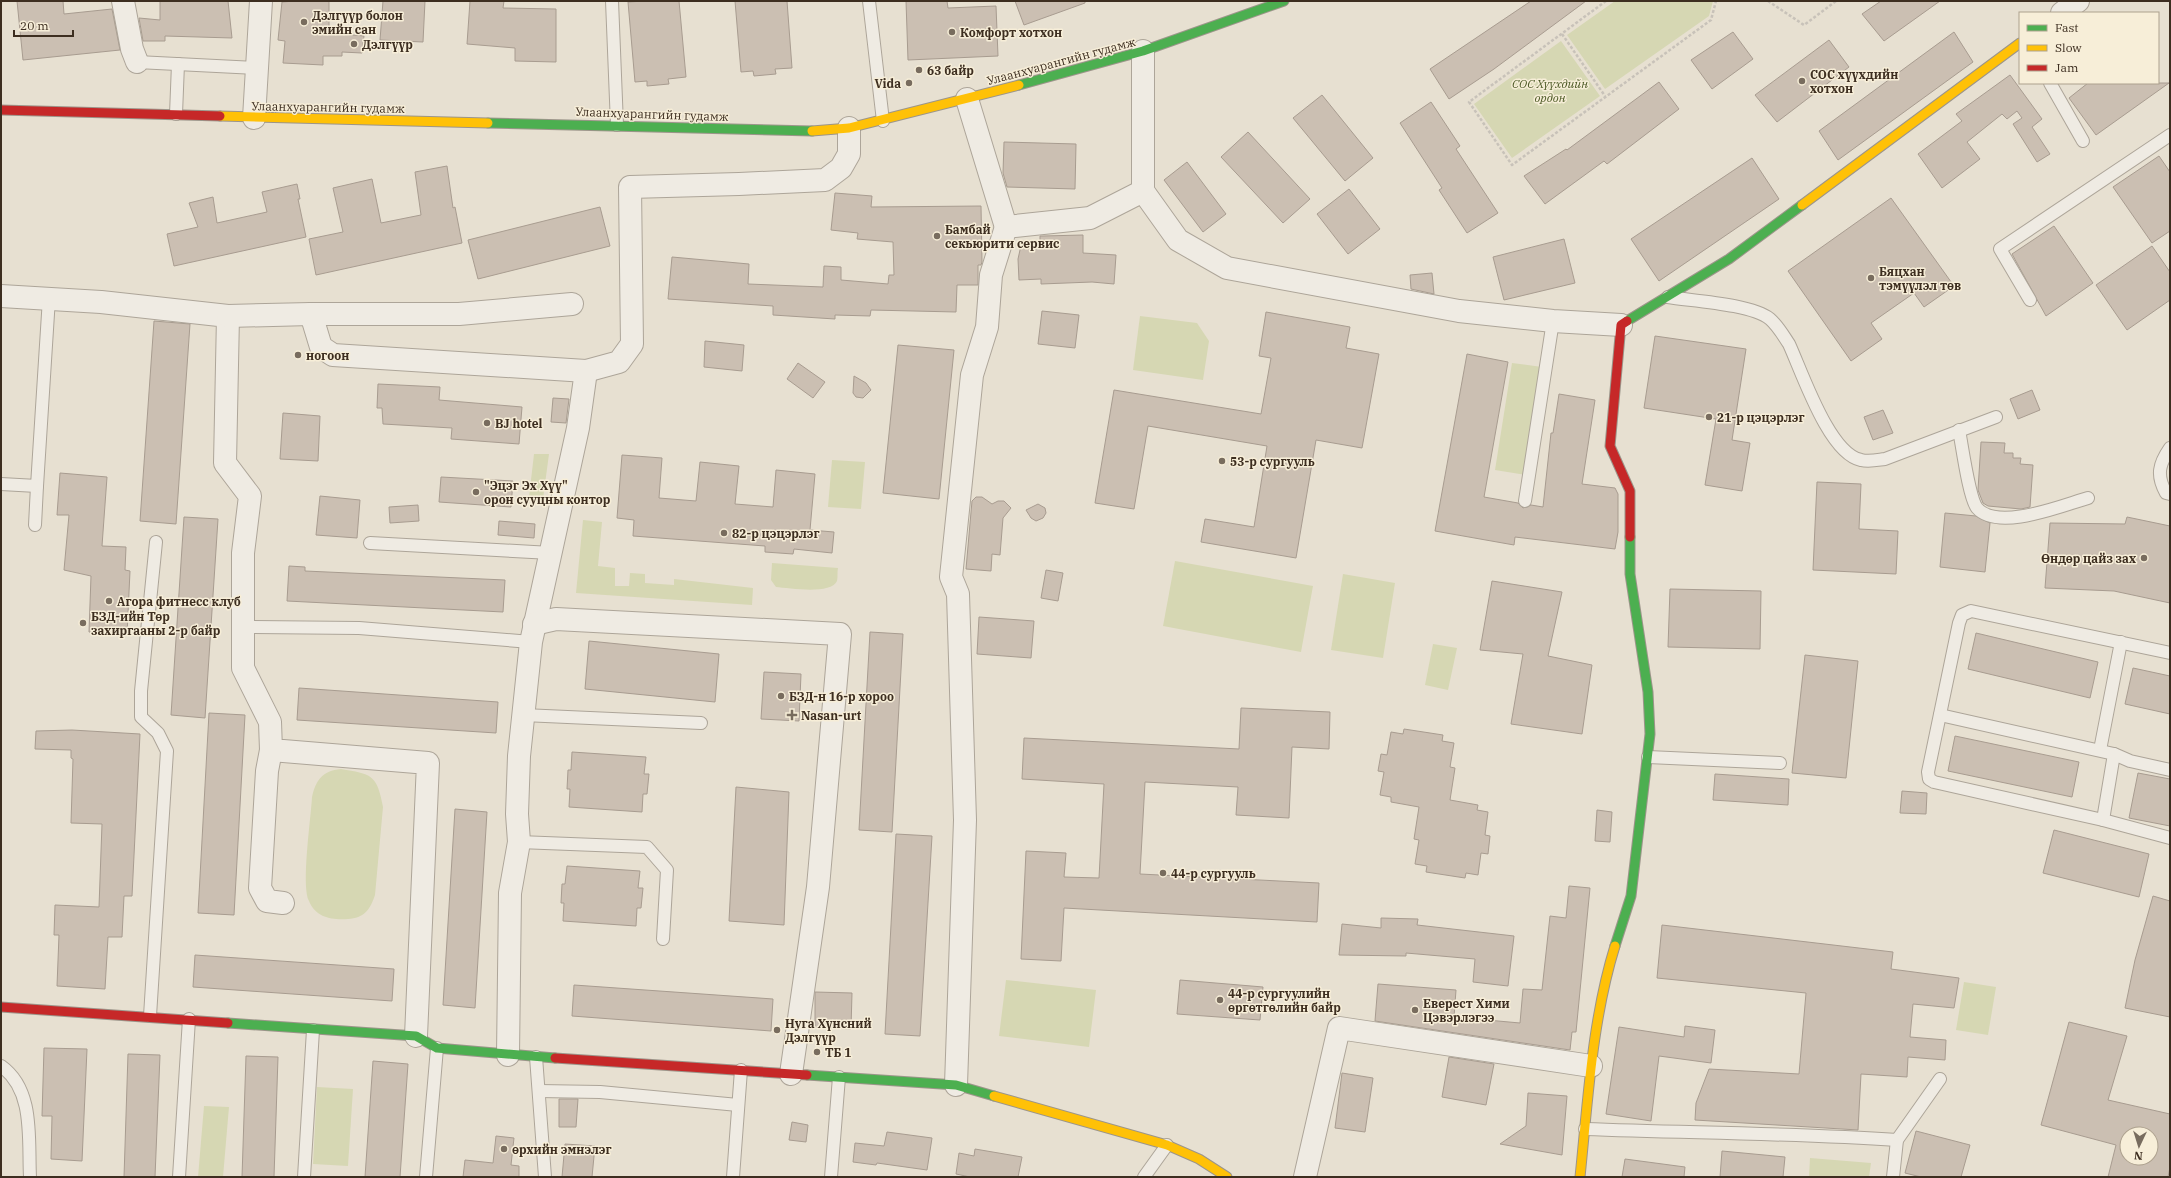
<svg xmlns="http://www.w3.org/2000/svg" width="2171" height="1178" viewBox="0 0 2171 1178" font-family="'IBM Plex Serif',serif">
  <rect width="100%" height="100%" fill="#e7e0d1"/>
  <g fill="#d6d7b3">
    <polygon points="1615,1 1713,1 1709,16 1605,89 1567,35"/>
    <polygon points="1561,41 1600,96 1512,158 1474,104"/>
    <polygon points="1140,316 1197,323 1209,341 1203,380 1133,370"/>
    <polygon points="1512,363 1542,367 1526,475 1495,470"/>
    <polygon points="534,454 549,454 543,499 529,497"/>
    <polygon points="832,460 865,462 861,509 828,507"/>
    <polygon points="583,520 602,522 598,566 615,568 615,586 629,586 630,573 645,574 645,583 674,585 674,579 753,588 752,605 576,593"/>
    <polygon points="1175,561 1313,586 1301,652 1163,626"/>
    <path d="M772 563 838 568C837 572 838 577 837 581 831 595 789 588 776 587L771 580Z"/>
    <polygon points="1343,574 1395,583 1383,658 1331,650"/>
    <polygon points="1433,644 1457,648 1448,690 1425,685"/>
    <path d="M341 769C371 774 377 774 383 807L375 895C370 910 364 918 348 919 332 920 316 918 309 901 301 885 311 818 312 797 316 780 322 771 341 769Z"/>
    <polygon points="1006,980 1096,990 1089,1047 999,1036"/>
    <polygon points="1964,982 1996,987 1988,1035 1956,1030"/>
    <polygon points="317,1087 353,1089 348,1166 313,1164"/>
    <polygon points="204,1106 229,1107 223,1177 198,1177"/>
    <polygon points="1810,1158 1871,1163 1869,1177 1809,1177"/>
  </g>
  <g fill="#cbbfb2" stroke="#a89c90" fill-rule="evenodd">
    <polygon points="17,1 63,1 64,14 112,9 120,50 23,60"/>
    <polygon points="160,1 228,1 232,38 165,36 165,41 143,41 139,18 160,20"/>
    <polygon points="295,1 329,1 329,33 364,36 362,53 342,52 342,56 323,56 323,65 283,63 285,41 278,40 282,2"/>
    <polygon points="383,1 425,1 423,42 380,40"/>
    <polygon points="470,1 504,1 503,8 556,9 556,62 515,61 515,48 467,44"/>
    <polygon points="644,1 679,1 686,77 668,79 669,84 647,86 647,81 635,82 628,2"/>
    <polygon points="735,1 787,1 792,68 775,69 776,74 754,76 753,71 741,72"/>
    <polygon points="906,1 947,1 948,8 996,6 998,56 908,60"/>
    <polygon points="1015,1 1085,1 1085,3 1024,25"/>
    <polygon points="1531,1 1586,1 1494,69 1449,99 1430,69"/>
    <polygon points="1881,1 1940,1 1884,41 1862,14"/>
    <polygon points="1733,32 1753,59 1712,89 1691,60"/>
    <polygon points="1954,32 1973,62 1838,160 1819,131"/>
    <polygon points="1829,40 1849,67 1777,122 1755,95"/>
    <polygon points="2010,75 2042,119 2032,127 2050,154 2037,162 2013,124 2022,118 2017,111 2007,119 2002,114 1967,142 1980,159 1942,188 1918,154 1962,121 1956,114"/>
    <polygon points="1659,82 1679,109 1607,164 1604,161 1545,204 1524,176 1566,149 1567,150"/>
    <polygon points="2088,83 2169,83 2096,135 2069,98"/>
    <polygon points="1322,95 1373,158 1345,181 1293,118"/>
    <polygon points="1431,102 1460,146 1456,149 1498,213 1467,233 1439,190 1442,188 1400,123"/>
    <polygon points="1248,132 1310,199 1283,223 1221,157"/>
    <polygon points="1004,142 1076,144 1075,189 1007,187 1003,173"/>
    <polygon points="2159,156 2170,172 2170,231 2152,243 2113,187"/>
    <polygon points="1752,158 1779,199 1659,281 1631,239"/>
    <polygon points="1187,162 1226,214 1203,232 1164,180"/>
    <polygon points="447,166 453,208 455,207 462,243 316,275 309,239 343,232 333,188 372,179 381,223 421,215 415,172"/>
    <polygon points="297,184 300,199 298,199 306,237 174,266 167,234 198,227 189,203 213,197 217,223 267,212 262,192"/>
    <polygon points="1349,189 1380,229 1348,254 1317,214"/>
    <polygon points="835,193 872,196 871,207 981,206 982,262 981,265 978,265 978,285 957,285 956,312 871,310 870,316 835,315 835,319 773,315 773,306 668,299 672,257 749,264 748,284 823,287 824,266 841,267 841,280 888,284 889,275 894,275 893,242 857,239 858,233 831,230"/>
    <polygon points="1891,198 1954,286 1924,307 1914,293 1871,323 1882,339 1851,361 1788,271"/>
    <polygon points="600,207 610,246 478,279 468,240"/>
    <polygon points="2054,226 2093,283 2046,316 2012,254"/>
    <polygon points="1083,235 1083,253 1116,255 1114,284 1092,282 1041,284 1041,279 1019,280 1018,259 1022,241 1040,241 1040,236 1043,236"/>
    <polygon points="1564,239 1575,283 1504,300 1493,257"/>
    <polygon points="2152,246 2170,272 2170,300 2127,330 2096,285"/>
    <polygon points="1432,273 1434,294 1411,289 1410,275"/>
    <polygon points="1042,311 1079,315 1075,348 1038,344"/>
    <polygon points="1266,312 1350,327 1346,348 1379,354 1362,448 1316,440 1296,558 1201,542 1205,519 1254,527 1267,446 1148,426 1134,509 1095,503 1114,390 1261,414 1271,358 1259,356"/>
    <polygon points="154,321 190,324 176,524 140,521"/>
    <polygon points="1655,336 1746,349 1732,440 1750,443 1742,491 1705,485 1716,419 1644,408"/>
    <polygon points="705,341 744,345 742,371 704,367"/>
    <polygon points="898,345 954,350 939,499 883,493"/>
    <polygon points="1467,354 1508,362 1484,497 1518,503 1523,508 1531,505 1543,507 1551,433 1553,433 1559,394 1595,400 1582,484 1615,488 1618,494 1618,532 1615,549 1515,537 1514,545 1435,531"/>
    <polygon points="798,363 825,382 813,398 787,379"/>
    <polygon points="854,376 866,383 871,390 863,398 856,397 853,393"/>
    <polygon points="378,384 440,387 439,400 522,407 519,444 451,439 452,428 383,424 382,408 377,408"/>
    <polygon points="2032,390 2040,410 2018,419 2010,399"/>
    <polygon points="553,398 569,399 566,423 551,422"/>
    <polygon points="1883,410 1893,433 1873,440 1864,417"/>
    <polygon points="283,413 320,416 318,461 280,459"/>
    <polygon points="1981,442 2005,443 2004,453 2013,453 2013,458 2021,458 2020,464 2033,465 2030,507 2021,509 1988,506 1983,503 1978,490"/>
    <polygon points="622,455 662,458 659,498 696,501 700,462 739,466 735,504 773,507 776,470 815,474 810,530 834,532 832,553 794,549 793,554 765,552 765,546 633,536 634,520 617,518"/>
    <polygon points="60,473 107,477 102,546 126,547 125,570 130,571 127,635 89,632 91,576 64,570 69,515 57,515"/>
    <polygon points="441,477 513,481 511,507 439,502"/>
    <polygon points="1817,482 1861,484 1859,529 1898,531 1896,574 1813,570"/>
    <polygon points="320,496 360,500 357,538 316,535"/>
    <polygon points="976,497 982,497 992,504 998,501 1004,501 1011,508 1003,518 1000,555 992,554 991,571 966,569 972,501"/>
    <polygon points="1038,504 1045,508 1046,513 1043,518 1036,521 1031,518 1026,510"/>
    <polygon points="418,505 419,521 390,523 389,507"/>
    <polygon points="1945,513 1976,516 1990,523 1985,572 1940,567"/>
    <polygon points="184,517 218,519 205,718 171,715"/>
    <polygon points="2127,517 2170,526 2170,603 2114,591 2045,588 2050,523 2125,524"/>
    <polygon points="499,521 535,524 534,538 498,535"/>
    <polygon points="289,566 305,567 305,571 505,580 503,612 287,601"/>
    <polygon points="1046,570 1063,573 1058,601 1041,598"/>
    <polygon points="1492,581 1562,592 1548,656 1592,665 1582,734 1511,724 1523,654 1480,650"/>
    <polygon points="1670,589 1761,591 1760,649 1668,647"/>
    <polygon points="979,617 1034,621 1031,658 977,654"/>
    <polygon points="870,632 903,634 892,832 859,830"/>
    <polygon points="1976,633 2098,662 2090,698 1968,669"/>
    <polygon points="589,641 719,654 715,702 585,689"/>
    <polygon points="1805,655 1858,661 1846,778 1792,773"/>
    <polygon points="2133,668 2170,676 2170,714 2125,704"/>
    <polygon points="764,672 801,674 799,721 761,719"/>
    <polygon points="299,688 498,702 496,733 297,720"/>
    <polygon points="1241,708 1330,712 1329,749 1292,747 1289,818 1236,815 1238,787 1145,782 1140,874 1319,883 1317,922 1064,908 1061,961 1021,959 1026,851 1066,853 1064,877 1099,878 1104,784 1022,779 1024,738 1239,749"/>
    <polygon points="209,713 245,715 234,915 198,913"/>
    <polygon points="1404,729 1443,735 1442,741 1454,743 1450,767 1455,768 1450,800 1478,805 1477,810 1488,812 1485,835 1490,836 1488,854 1481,853 1478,875 1466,873 1465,878 1426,872 1427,866 1415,864 1419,840 1414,839 1419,807 1391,802 1391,797 1380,795 1384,772 1378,771 1381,754 1387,755 1391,732 1403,734"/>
    <polygon points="72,730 140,734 132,896 124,896 122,937 108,937 105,989 57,986 59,935 54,935 55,905 99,907 102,824 71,823 73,759 71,758 71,750 35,749 36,731"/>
    <polygon points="1955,736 2079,762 2072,797 1948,771"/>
    <polygon points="572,752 646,757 644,774 649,774 647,794 643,794 642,812 569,807 570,789 567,789 568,770 571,770"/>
    <polygon points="2138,773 2170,779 2170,826 2129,818"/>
    <polygon points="1715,774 1789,779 1788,805 1713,800"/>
    <polygon points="736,787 789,792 784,925 729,921"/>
    <polygon points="1902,791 1927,793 1926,814 1900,813"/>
    <polygon points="455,809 487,812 475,1008 443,1005"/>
    <polygon points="1597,810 1612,812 1610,842 1595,841"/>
    <polygon points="2054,830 2149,854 2139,897 2043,873"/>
    <polygon points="896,834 932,836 920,1036 885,1034"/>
    <polygon points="567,866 640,871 638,888 643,888 641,908 637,908 636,926 563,921 564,903 561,903 562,884 565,884"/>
    <polygon points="1569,886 1590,888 1576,1032 1572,1032 1570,1050 1375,1021 1378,984 1456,990 1454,1017 1520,1023 1523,989 1542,990 1550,916 1566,918"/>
    <polygon points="2153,896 2170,901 2170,1017 2125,1008 2135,960"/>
    <polygon points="1381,918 1418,919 1417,925 1514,936 1508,986 1473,982 1475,959 1406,953 1406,956 1339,955 1342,924 1381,928"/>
    <polygon points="1662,925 1893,952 1891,969 1959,978 1954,1008 1913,1004 1910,1037 1946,1040 1945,1060 1908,1057 1907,1077 1861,1074 1858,1130 1695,1120 1696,1103 1709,1069 1799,1074 1806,993 1657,978"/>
    <polygon points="195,955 394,969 392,1001 193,987"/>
    <polygon points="1180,980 1263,987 1260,1020 1177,1014"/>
    <polygon points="574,985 773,999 771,1031 572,1016"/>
    <polygon points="815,992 852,993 851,1029 815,1027"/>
    <path d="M2069 1022 2127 1036 2108 1100 2170 1114V1167L2168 1177H2108L2116 1145 2041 1125ZM2127 1134H2151V1158H2127Z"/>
    <polygon points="1685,1026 1715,1030 1711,1063 1659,1056 1651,1121 1606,1114 1619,1027 1684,1037"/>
    <polygon points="44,1048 87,1049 82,1161 51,1159 52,1116 42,1116"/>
    <polygon points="128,1054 160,1055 155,1177 124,1177"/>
    <polygon points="246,1056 278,1057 274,1177 242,1177"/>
    <polygon points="1449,1057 1494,1064 1486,1105 1442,1097"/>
    <polygon points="373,1061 408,1064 400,1177 365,1177"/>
    <polygon points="1342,1073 1373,1078 1365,1132 1335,1128"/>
    <polygon points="1528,1093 1567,1096 1562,1155 1500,1144 1526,1126"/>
    <polygon points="559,1099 578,1099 576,1127 559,1127"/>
    <polygon points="792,1122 808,1125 806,1142 789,1140"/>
    <polygon points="1916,1131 1970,1145 1961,1177 1921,1177 1905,1173"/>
    <polygon points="887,1132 932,1138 927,1170 877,1163 876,1165 853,1162 855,1143 884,1146"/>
    <polygon points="496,1136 514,1138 511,1165 519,1166 519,1177 463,1177 465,1160 493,1163"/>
    <polygon points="565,1144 595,1146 592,1177 562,1177"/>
    <polygon points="975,1149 1022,1157 1018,1177 970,1177 956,1174 959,1153 974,1156"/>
    <polygon points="1722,1151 1785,1157 1783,1177 1720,1177"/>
    <polygon points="1625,1159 1685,1167 1684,1177 1622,1177"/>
  </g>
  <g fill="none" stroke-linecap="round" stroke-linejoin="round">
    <defs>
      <g id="lane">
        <polyline points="612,1 617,125"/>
        <polyline points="869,1 883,121"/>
        <polyline points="137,62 257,68"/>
        <polyline points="2050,83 2083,141"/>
        <polyline points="176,114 178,64"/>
        <path d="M1668 297C1693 301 1751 304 1770 319 1778 326 1783 335 1789 344 1802 372 1829 454 1861 460 1869 462 1877 460 1885 459L1996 417"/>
        <polyline points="2030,300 2000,249 2170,135"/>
        <path d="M1959 430C1962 445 1969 498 1977 508 1998 532 2063 505 2088 498"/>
        <path d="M2170 448C2159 464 2156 475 2166 493L2170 494"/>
        <polyline points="1,484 37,486 49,298"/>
        <polyline points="1525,501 1553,321"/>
        <polyline points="35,525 37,486"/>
        <polyline points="370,543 551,553"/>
        <polyline points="244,627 359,628 531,642"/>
        <polyline points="2170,653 1971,611 1962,615 1959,623 1928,772 1929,779 1934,782 2103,820 2170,838"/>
        <polyline points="523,715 701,723"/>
        <polyline points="1940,715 2114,754"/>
        <polyline points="2100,750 2121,642"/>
        <polyline points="1648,757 1780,763"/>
        <polyline points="2103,820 2114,754 2130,761 2170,770"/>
        <polyline points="519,842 647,847 667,870 663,939"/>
        <polyline points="150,1016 167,751 158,733 141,717 141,691 156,542"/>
        <polyline points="536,1057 545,1177"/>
        <path d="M1 1066C35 1090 28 1140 30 1177"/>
        <polyline points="539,1091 600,1092 738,1105"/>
        <path d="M1585 1129C1689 1133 1793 1133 1897 1140"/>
        <polyline points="179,1177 189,1019"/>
        <polyline points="304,1177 313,1030"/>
        <polyline points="426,1177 437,1048"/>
        <polyline points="733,1177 741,1070"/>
        <polyline points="831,1177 839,1077"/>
        <polyline points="1144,1177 1167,1145"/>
        <polyline points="1893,1177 1897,1140 1940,1079"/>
      </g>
      <g id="street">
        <polyline points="123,1 132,49 137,62"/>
        <polyline points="2062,13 2078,1"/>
        <polyline points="1143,51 1143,191 1178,240 1227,268 1459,311 1553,321 1621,325"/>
        <polyline points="967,99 1006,227"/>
        <polyline points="254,118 261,1"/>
        <polyline points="1,296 101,302 228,316 225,463 250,496 243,553 243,668 270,722 271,750 428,763 416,1036"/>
        <polyline points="311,314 459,314 572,304"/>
        <polyline points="228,316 311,314 321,347 333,355 586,371 578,428 531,642 519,756 517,814 519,842 510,893 508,1055"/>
        <polyline points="586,371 619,362 632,344 630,187 739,184 825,180 841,168 849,154 849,128"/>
        <polyline points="534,624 556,619 840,634 818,887 791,1074"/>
        <polyline points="271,750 267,771 260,888 267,901 283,903"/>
        <polyline points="956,1085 965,820 958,594 951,577 972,375 987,327 991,275 1006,227 1090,218 1143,191"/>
        <polyline points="1305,1177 1339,1028 1591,1066"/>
      </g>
      <g id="fast">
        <polyline points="1019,85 1143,51 1284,1"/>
        <polyline points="488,123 812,131"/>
        <polyline points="1627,321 1729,259 1802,205"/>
        <polyline points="1615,946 1631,896 1650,734 1648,692 1630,574 1630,537"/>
        <polyline points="228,1023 416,1036 437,1048 555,1058"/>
        <polyline points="807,1075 956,1085 994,1096"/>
      </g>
      <g id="slow">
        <polyline points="220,116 488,123"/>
        <polyline points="812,131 849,128 1019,85"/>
        <polyline points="1802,205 2020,43"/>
        <polyline points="994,1096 1167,1145 1199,1159 1227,1177"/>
        <path d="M1580 1177C1588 1100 1592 1020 1615 946"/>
      </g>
      <g id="jam">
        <polyline points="1,110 220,116"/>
        <polyline points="1627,321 1621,325 1610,446 1630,491 1630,537"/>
        <polyline points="1,1007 228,1023"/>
        <polyline points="555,1058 807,1075"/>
      </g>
    </defs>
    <use href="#lane" stroke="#ada599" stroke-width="14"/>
    <use href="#street" stroke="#ada599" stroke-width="24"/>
    <use href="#fast" stroke="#9c958a" stroke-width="11"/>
    <use href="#slow" stroke="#9c958a" stroke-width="11"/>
    <use href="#jam" stroke="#9c958a" stroke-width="11"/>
    <g stroke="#c8c2b9" stroke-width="2.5" stroke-dasharray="3 2" stroke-linecap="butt">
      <polyline points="1606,1 1469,102 1512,165 1711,20 1716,1"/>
      <polyline points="1768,1 1804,25 1836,1"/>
      <polyline points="1562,34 1605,96"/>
    </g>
    <use href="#lane" stroke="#efebe3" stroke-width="12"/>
    <use href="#street" stroke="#efebe3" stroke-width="22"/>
    <use href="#fast" stroke="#4caf50" stroke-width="9"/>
    <use href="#slow" stroke="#ffc107" stroke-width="9"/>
    <use href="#jam" stroke="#c62828" stroke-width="9"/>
  </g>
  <g fill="#786c5e" stroke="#f7eed8" stroke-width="1.5">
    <circle cx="304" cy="22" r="4"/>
    <circle cx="952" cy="32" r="4"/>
    <circle cx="354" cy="44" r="4"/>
    <circle cx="919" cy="70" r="4"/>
    <circle cx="1802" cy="81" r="4"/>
    <circle cx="909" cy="83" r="4"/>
    <circle cx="937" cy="236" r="4"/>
    <circle cx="1871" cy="278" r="4"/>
    <circle cx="298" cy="355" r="4"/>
    <circle cx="1709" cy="417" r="4"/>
    <circle cx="487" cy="423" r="4"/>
    <circle cx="1222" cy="461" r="4"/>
    <circle cx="476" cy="492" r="4"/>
    <circle cx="724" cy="533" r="4"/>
    <circle cx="2144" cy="558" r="4"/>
    <circle cx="109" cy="601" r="4"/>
    <circle cx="83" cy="623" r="4"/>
    <circle cx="781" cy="696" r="4"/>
    <path d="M790 709h4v4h4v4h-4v4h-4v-4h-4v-4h4z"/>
    <circle cx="1163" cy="873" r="4"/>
    <circle cx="1220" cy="1000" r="4"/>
    <circle cx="1415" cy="1010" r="4"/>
    <circle cx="777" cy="1030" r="4"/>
    <circle cx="817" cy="1052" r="4"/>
    <circle cx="504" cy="1149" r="4"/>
  </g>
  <g text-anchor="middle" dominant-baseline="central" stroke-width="3" stroke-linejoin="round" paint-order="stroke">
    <g font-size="12" font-weight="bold" fill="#3d2e20" stroke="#f7eed8" text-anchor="start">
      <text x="312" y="15">Дэлгүүр болон<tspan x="312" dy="14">эмийн сан</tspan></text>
      <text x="960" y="32">Комфорт хотхон</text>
      <text x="362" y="44">Дэлгүүр</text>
      <text x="927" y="70">63 байр</text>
      <text x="1810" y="74">СОС хүүхдийн<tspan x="1810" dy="14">хотхон</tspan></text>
      <text x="901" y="83" text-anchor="end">Vida</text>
      <text x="945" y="229">Бамбай<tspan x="945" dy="14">секьюрити сервис</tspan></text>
      <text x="1879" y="271">Бяцхан<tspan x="1879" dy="14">тэмүүлэл төв</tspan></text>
      <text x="306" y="355">ногоон</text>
      <text x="1717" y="417">21-р цэцэрлэг</text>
      <text x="495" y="423">BJ hotel</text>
      <text x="1230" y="461">53-р сургууль</text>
      <text x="484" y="485">"Эцэг Эх Хүү"<tspan x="484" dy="14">орон сууцны контор</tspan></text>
      <text x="732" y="533">82-р цэцэрлэг</text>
      <text x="2136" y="558" text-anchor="end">Өндөр цайз зах</text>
      <text x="117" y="601">Агора фитнесс клуб</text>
      <text x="91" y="616">БЗД-ийн Төр<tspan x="91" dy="14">захиргааны 2-р байр</tspan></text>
      <text x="789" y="696">БЗД-н 16-р хороо</text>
      <text x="801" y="715">Nasan-urt</text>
      <text x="1171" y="873">44-р сургууль</text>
      <text x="1228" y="993">44-р сургуулийн<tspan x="1228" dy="14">өргөтгөлийн байр</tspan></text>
      <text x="1423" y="1003">Еверест Хими<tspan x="1423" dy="14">Цэвэрлэгээ</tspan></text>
      <text x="785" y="1023">Нуга Хүнсний<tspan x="785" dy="14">Дэлгүүр</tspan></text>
      <text x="825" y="1052">ТБ 1</text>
      <text x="512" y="1149">өрхийн эмнэлэг</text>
    </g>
    <g font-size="12" fill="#3d2e20" stroke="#f7eed8">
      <text transform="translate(1061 61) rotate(-15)">Улаанхуарангийн гудамж</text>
      <text transform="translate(328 107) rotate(1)">Улаанхуарангийн гудамж</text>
      <text transform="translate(652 114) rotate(2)">Улаанхуарангийн гудамж</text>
    </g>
    <g font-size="12" font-style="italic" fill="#4d5a26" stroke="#f7eed8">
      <text x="1550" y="83">СОС Хүүхдийн<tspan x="1550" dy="14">ордон</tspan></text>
    </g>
  </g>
  <rect width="2171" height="1178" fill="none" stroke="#3d2e20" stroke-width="4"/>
  <rect x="2019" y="12" width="140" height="72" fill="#f7eed8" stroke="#ada18e"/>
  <rect x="2027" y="25" width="20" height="6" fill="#4caf50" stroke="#ada18e"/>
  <text x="2055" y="32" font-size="12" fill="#3d2e20">Fast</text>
  <rect x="2027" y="45" width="20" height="6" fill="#ffc107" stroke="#ada18e"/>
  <text x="2055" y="52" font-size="12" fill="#3d2e20">Slow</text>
  <rect x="2027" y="65" width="20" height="6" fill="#c62828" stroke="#ada18e"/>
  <text x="2055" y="72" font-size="12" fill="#3d2e20">Jam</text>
  <g transform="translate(2139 1146) rotate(184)"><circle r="19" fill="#f7eed8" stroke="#ada18e"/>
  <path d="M0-3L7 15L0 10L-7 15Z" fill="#786c5e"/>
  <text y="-6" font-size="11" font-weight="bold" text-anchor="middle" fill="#3d2e20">N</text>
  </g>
  <path d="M14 30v6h59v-6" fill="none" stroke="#3d2e20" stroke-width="2"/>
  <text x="20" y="30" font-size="12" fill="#3d2e20" stroke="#f7eed8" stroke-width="3" paint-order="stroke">20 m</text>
</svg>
